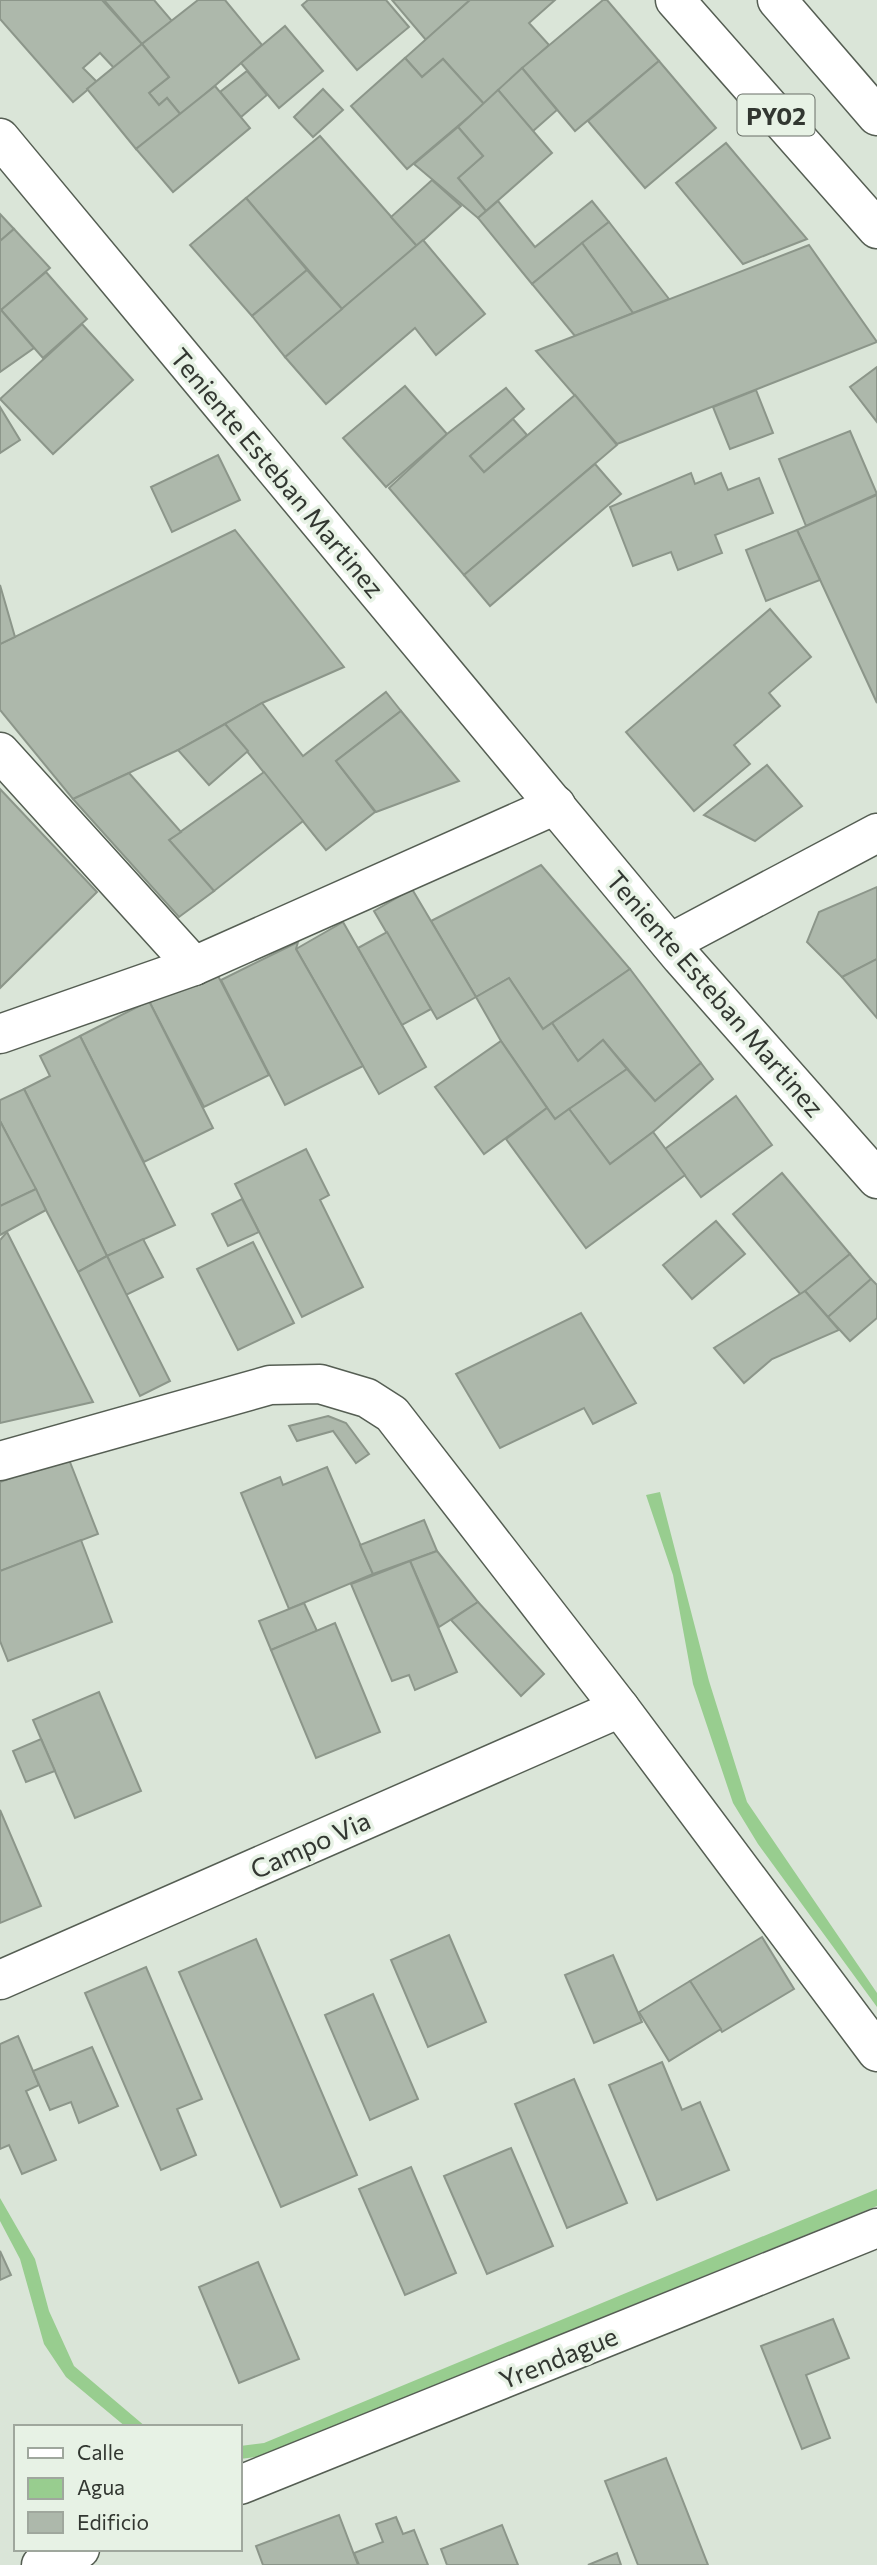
<svg xmlns="http://www.w3.org/2000/svg" width="877" height="2565" viewBox="0 0 877 2565" font-family="Commissioner,sans-serif">
  <rect width="100%" height="100%" fill="#dae5d8"/>
  <g fill="#98cd8f">
    <polygon points="660,1492 709,1681 747,1802 877,1993 877,2007 758,1844 733,1803 693,1684 673,1575 646,1495"/>
    <polygon points="877,2189 877,2206 257,2457 240,2459 240,2446 264,2443"/>
    <polygon points="0,2198 35,2259 49,2311 74,2366 146,2427 126,2427 66,2377 44,2344 20,2259 0,2221"/>
  </g>
  <g fill="#adb8ab" stroke="#8c968a" stroke-width="2">
    <polygon points="0,0 102,0 142,44 115,69 100,53 83,68 97,82 73,102 0,19"/>
    <polygon points="104,0 154,0 172,21 142,44"/>
    <polygon points="198,0 225,0 262,45 181,115 167,98 159,105 149,93 169,77 142,44"/>
    <polygon points="308,0 386,0 409,27 357,70 302,5"/>
    <polygon points="392,0 470,0 426,40"/>
    <polygon points="470,0 555,0 529,23 549,45 484,104 443,59 422,77 405,58"/>
    <polygon points="603,0 607,0 659,61 575,131 522,68"/>
    <polygon points="285,26 323,71 279,108 241,63"/>
    <polygon points="142,44 169,77 149,93 159,105 167,98 181,115 136,149 87,89"/>
    <polygon points="405,58 422,77 443,59 484,104 407,169 351,106"/>
    <polygon points="659,61 716,128 645,188 588,121"/>
    <polygon points="522,68 557,110 533,131 498,90"/>
    <polygon points="247,71 267,95 241,117 220,92"/>
    <polygon points="215,86 250,128 173,192 136,149"/>
    <polygon points="323,89 343,110 313,137 294,117"/>
    <polygon points="498,90 552,153 486,211 458,178 483,156 458,127"/>
    <polygon points="458,127 483,156 458,178 486,211 478,218 414,164"/>
    <polygon points="320,136 417,246 342,309 246,198"/>
    <polygon points="726,143 807,239 743,264 676,183"/>
    <polygon points="432,180 461,206 417,246 391,217"/>
    <polygon points="246,198 307,270 252,316 190,245"/>
    <polygon points="498,201 535,247 592,201 609,222 532,284 478,218"/>
    <polygon points="0,214 14,229 0,241"/>
    <polygon points="609,222 669,299 633,313 582,243"/>
    <polygon points="14,229 50,268 0,311 0,241"/>
    <polygon points="423,240 485,314 436,355 415,328 326,404 285,357"/>
    <polygon points="582,243 633,313 575,336 532,284"/>
    <polygon points="809,245 877,342 617,444 536,351"/>
    <polygon points="307,270 342,309 285,357 252,316"/>
    <polygon points="46,272 87,319 43,358 1,310"/>
    <polygon points="1,310 34,348 0,372 0,311"/>
    <polygon points="82,324 133,380 53,454 0,399"/>
    <polygon points="877,367 877,422 850,387"/>
    <polygon points="405,386 447,434 386,487 343,438"/>
    <polygon points="506,388 524,409 470,456 484,472 575,395 617,445 464,575 389,488 447,434"/>
    <polygon points="756,390 773,433 730,449 713,407"/>
    <polygon points="0,407 20,440 0,453"/>
    <polygon points="513,419 527,435 484,472 470,456"/>
    <polygon points="850,431 877,494 806,526 779,459"/>
    <polygon points="218,455 240,500 172,532 151,487"/>
    <polygon points="595,464 621,494 490,606 464,575"/>
    <polygon points="691,473 695,484 721,473 728,490 759,478 773,513 715,535 722,553 678,570 671,552 633,566 610,507"/>
    <polygon points="877,495 877,703 797,530"/>
    <polygon points="235,530 344,667 262,703 178,750 73,799 0,710 0,644"/>
    <polygon points="797,530 820,580 766,601 746,550"/>
    <polygon points="0,585 15,637 0,644"/>
    <polygon points="770,609 811,657 769,693 780,706 734,745 750,764 694,811 626,732"/>
    <polygon points="386,692 401,711 336,761 375,812 326,850 225,724 262,703 303,756"/>
    <polygon points="401,711 459,781 376,812 336,761"/>
    <polygon points="225,724 248,751 209,785 178,750"/>
    <polygon points="767,765 802,806 755,841 704,815"/>
    <polygon points="264,772 303,821 214,891 169,840"/>
    <polygon points="129,773 181,832 169,840 214,891 179,917 73,799"/>
    <polygon points="0,789 97,892 0,988"/>
    <polygon points="541,865 630,969 543,1029 509,978 476,997 431,921"/>
    <polygon points="877,887 877,959 842,977 807,942 819,912"/>
    <polygon points="412,889 476,997 437,1019 374,911"/>
    <polygon points="343,922 426,1067 379,1094 296,949"/>
    <polygon points="387,932 431,1009 402,1025 358,948"/>
    <polygon points="298,942 296,949 363,1066 285,1105 221,980"/>
    <polygon points="877,959 877,1018 842,977"/>
    <polygon points="214,968 269,1075 204,1107 149,1001"/>
    <polygon points="630,969 701,1063 655,1101 603,1040 578,1061 552,1023"/>
    <polygon points="509,978 543,1029 552,1023 578,1061 603,1040 627,1069 555,1119 501,1041 476,997"/>
    <polygon points="149,1001 213,1128 144,1162 80,1036"/>
    <polygon points="80,1036 175,1225 107,1256 24,1089 50,1076 40,1056"/>
    <polygon points="501,1041 547,1108 484,1154 435,1087"/>
    <polygon points="701,1063 713,1079 653,1132 610,1164 569,1109 627,1069 655,1101"/>
    <polygon points="24,1089 107,1256 78,1272 0,1121 0,1100"/>
    <polygon points="736,1096 772,1145 701,1197 665,1149"/>
    <polygon points="547,1108 555,1119 569,1109 610,1164 653,1132 685,1175 586,1248 506,1139"/>
    <polygon points="0,1121 36,1189 0,1206"/>
    <polygon points="306,1149 329,1195 320,1200 363,1287 302,1317 235,1184"/>
    <polygon points="782,1173 850,1254 801,1295 733,1214"/>
    <polygon points="36,1189 46,1210 0,1235 0,1206"/>
    <polygon points="242,1199 259,1232 228,1246 212,1214"/>
    <polygon points="716,1221 745,1254 692,1299 663,1265"/>
    <polygon points="7,1232 93,1402 0,1423 0,1240"/>
    <polygon points="143,1239 163,1277 126,1295 107,1256"/>
    <polygon points="253,1242 294,1323 238,1350 197,1269"/>
    <polygon points="850,1254 871,1279 828,1317 805,1291"/>
    <polygon points="107,1256 170,1381 140,1396 78,1272"/>
    <polygon points="871,1279 877,1285 877,1318 850,1341 828,1317"/>
    <polygon points="805,1291 839,1330 772,1359 744,1383 714,1348"/>
    <polygon points="581,1313 636,1403 593,1424 584,1408 500,1448 456,1374"/>
    <polygon points="328,1416 346,1423 369,1454 356,1463 333,1431 297,1441 289,1426"/>
    <polygon points="68,1457 98,1534 0,1571 0,1482"/>
    <polygon points="327,1467 373,1574 289,1609 241,1493 280,1477 283,1485"/>
    <polygon points="424,1520 437,1551 373,1574 360,1545"/>
    <polygon points="81,1540 112,1622 8,1661 0,1641 0,1571"/>
    <polygon points="437,1551 478,1602 439,1627 410,1561"/>
    <polygon points="410,1561 457,1672 415,1690 409,1675 392,1681 351,1584"/>
    <polygon points="478,1602 544,1674 521,1696 451,1620"/>
    <polygon points="304,1603 317,1631 271,1650 259,1621"/>
    <polygon points="335,1623 380,1732 316,1758 271,1650"/>
    <polygon points="99,1692 141,1791 75,1818 33,1720"/>
    <polygon points="41,1739 55,1771 26,1782 13,1751"/>
    <polygon points="0,1810 41,1906 0,1923"/>
    <polygon points="449,1935 486,2022 428,2047 391,1960"/>
    <polygon points="762,1937 794,1989 722,2032 690,1981"/>
    <polygon points="256,1939 357,2175 281,2207 179,1972"/>
    <polygon points="613,1955 642,2022 594,2043 565,1975"/>
    <polygon points="146,1967 202,2099 177,2109 196,2155 161,2170 85,1993"/>
    <polygon points="690,1981 721,2029 669,2061 639,2012"/>
    <polygon points="373,1994 418,2099 370,2120 325,2015"/>
    <polygon points="18,2036 39,2085 26,2091 56,2160 22,2174 9,2145 0,2149 0,2044"/>
    <polygon points="92,2047 118,2106 79,2123 71,2102 50,2110 33,2071"/>
    <polygon points="662,2062 682,2110 700,2102 729,2170 657,2200 609,2085"/>
    <polygon points="574,2079 627,2203 567,2228 515,2104"/>
    <polygon points="511,2148 553,2246 487,2274 444,2176"/>
    <polygon points="411,2167 456,2273 405,2295 359,2189"/>
    <polygon points="0,2251 11,2275 0,2280"/>
    <polygon points="258,2262 299,2359 239,2383 199,2287"/>
    <polygon points="833,2319 849,2358 806,2375 830,2438 802,2449 761,2346"/>
    <polygon points="666,2458 708,2565 638,2565 605,2481"/>
    <polygon points="339,2515 358,2565 263,2565 256,2546"/>
    <polygon points="396,2517 403,2534 414,2530 428,2565 359,2565 354,2553 383,2542 376,2524"/>
    <polygon points="502,2525 518,2565 447,2565 441,2549"/>
    <polygon points="617,2553 621,2565 588,2565"/>
  </g>
  <g fill="none" stroke-linecap="round" stroke-linejoin="round">
    <defs>
      <g id="minor">
        <polyline points="0,138 681,957 877,1179"/>
        <polyline points="0,752 194,966"/>
        <polyline points="670,943 877,833"/>
        <polyline points="0,1034 194,966 556,805"/>
        <polyline points="0,1461 270,1385 320,1384 367,1398 392,1414 620,1708 877,2052"/>
        <polyline points="0,1980 620,1708"/>
        <polyline points="240,2485 877,2228"/>
        <polyline points="41,2565 80,2549"/>
      </g>
      <g id="highway">
        <polyline points="675,0 877,229"/>
        <polyline points="777,0 877,116"/>
      </g>
    </defs>
    <use href="#minor" stroke="#555e53" stroke-width="41"/>
    <use href="#highway" stroke="#555e53" stroke-width="41"/>
    <use href="#minor" stroke="#fff" stroke-width="38"/>
    <use href="#highway" stroke="#fff" stroke-width="38"/>
  </g>
  <g text-anchor="middle" dominant-baseline="central" stroke-width="7" stroke-linejoin="round" paint-order="stroke">
    <rect fill="#e7f2e5" stroke="#686f67" stroke-width="2" x="737.5" y="94.5" width="77" height="41" rx="5"/>
    <g font-size="24" font-weight="bold" fill="#323731">
      <text x="776" y="115">PY02</text>
    </g>
    <g font-size="26" fill="#323731" stroke="#e7f2e5">
      <text transform="translate(278 472) rotate(50)">Teniente Esteban Martinez</text>
      <text transform="translate(716 993) rotate(49)">Teniente Esteban Martinez</text>
      <text transform="translate(310 1844) rotate(-24)">Campo Via</text>
      <text transform="translate(558 2357) rotate(-22)">Yrendague</text>
    </g>
  </g>
  <rect x="14" y="2425" width="228" height="126" fill="#e7f2e5" stroke="#9fa79d" stroke-width="2"/>
  <rect x="28" y="2448" width="35" height="10" fill="#ffffff" stroke="#9fa79d" stroke-width="2"/>
  <text x="77" y="2460" font-size="21" fill="#323731">Calle</text>
  <rect x="28" y="2478" width="35" height="21" fill="#98cd8f" stroke="#9fa79d" stroke-width="2"/>
  <text x="77" y="2495" font-size="21" fill="#323731">Agua</text>
  <rect x="28" y="2512" width="35" height="21" fill="#adb8ab" stroke="#9fa79d" stroke-width="2"/>
  <text x="77" y="2530" font-size="21" fill="#323731">Edificio</text>
</svg>
